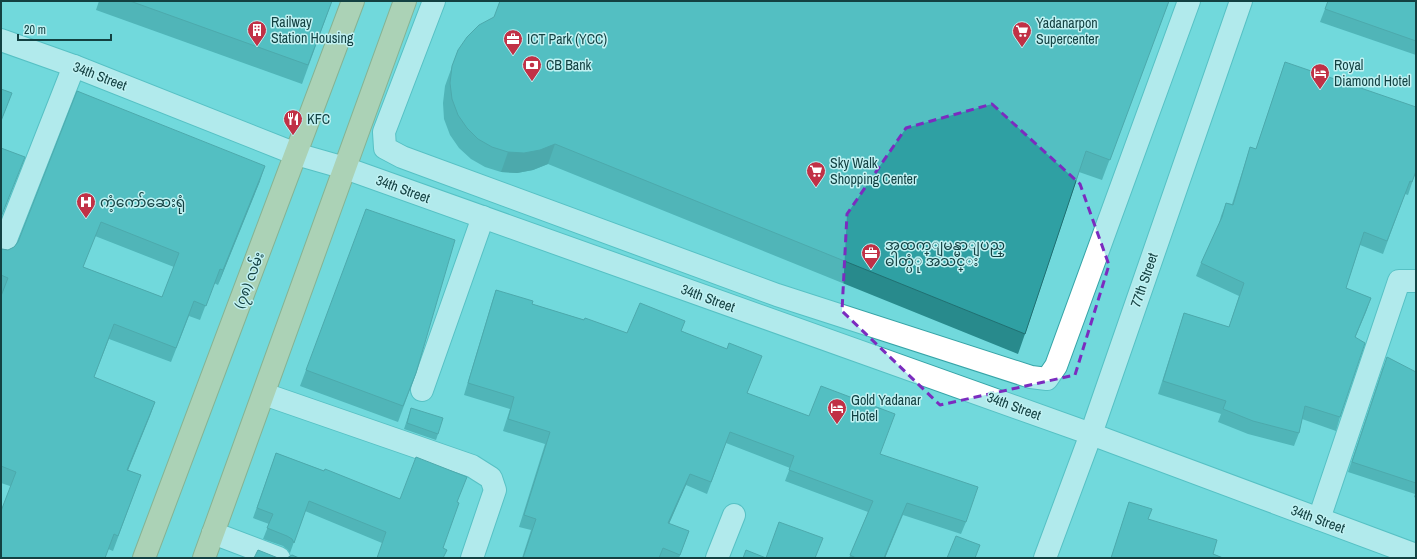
<svg xmlns="http://www.w3.org/2000/svg" width="1417" height="559" viewBox="0 0 1417 559" font-family="'Archivo Narrow','Noto Sans Myanmar',sans-serif">
  <rect width="100%" height="100%" fill="#71d9dc"/>
  <g fill="none" stroke-linecap="round" stroke-linejoin="round">
    <defs>
      <g id="minor">
        <polyline points="434,1 384,132 385,148 402,157 777,295 1031,377 1047,379 1056,366 1189,1"/>
        <polyline points="1,40 74,66 296,154 345,168 1091,434 1416,555"/>
        <polyline points="1,252 74,66"/>
        <polyline points="422,390 483,217"/>
        <polyline points="264,394 472,466 491,478 495,490 472,558"/>
        <polyline points="1319,519 1399,281 1416,281"/>
        <polyline points="213,533 279,558"/>
        <polyline points="717,558 734,515"/>
        <polyline points="1045,558 1091,434 1241,1"/>
      </g>
      <g id="major">
        <polyline points="144,558 353,1"/>
        <polyline points="204,558 405,1"/>
      </g>
    </defs>
    <use href="#minor" stroke="#36a4a7" stroke-width="24"/>
    <use href="#major" stroke="#9d853c" stroke-width="24"/>
    <use href="#minor" stroke="#fff" stroke-width="22"/>
    <use href="#major" stroke="#f1cb88" stroke-width="22"/>
  </g>
  <g fill="#288a8c" fill-rule="evenodd">
    <polygon points="99,1 332,1 302,84 96,10"/>
    <polygon points="1169,1 1102,180 1079,172 1025,334 1018,354 548,164 533,170 517,173 501,172 485,167 471,159 459,148 450,135 444,119 443,103 445,86 458,50"/>
    <polygon points="1328,1 1416,1 1416,55 1320,22"/>
    <polygon points="1285,62 1416,171 1408,195 1405,194 1383,254 1360,245 1346,288 1371,298 1355,337 1340,417 1336,431 1302,419 1299,433 1294,446 1248,434 1218,422 1221,414 1158,394 1184,313 1229,327 1239,296 1196,276 1201,263 1219,224 1221,216 1226,203 1232,204 1246,160 1250,147 1256,149"/>
    <path d="M260 181 218 285 214 283 200 320 189 316 171 362 109 339 94 377 155 402 128 470 141 475 113 551 108 549 10 486 1 483V296L2 293 1 292V248L2 249 8 250 14 247 18 242ZM95 236 174 267 162 297 83 267Z"/>
    <polygon points="496,290 532,304 627,333 682,331 757,367 747,393 880,454 966,522 961,534 903,515 885,558 849,558 868,512 785,481 790,468 726,443 707,494 686,485 669,524 689,531 679,558 522,558 531,530 519,527 545,444 503,431 510,409 464,395 492,302"/>
    <polygon points="1383,367 1416,372 1416,498 1414,497 1415,494 1348,472"/>
    <polygon points="306,370 416,373 398,422 300,386"/>
    <polygon points="411,408 438,434 436,440 404,429"/>
    <polygon points="276,453 400,499 382,543 305,511 290,553 288,550 283,546 263,539 269,524 253,518"/>
    <polygon points="1129,502 1148,519 1213,554 1223,558 1111,558"/>
  </g>
  <g fill="#217072">
    <polygon points="555,144 548,164 533,170 517,173 501,172 508,152"/>
    <polygon points="265,166 260,181 218,285 223,270"/>
    <polygon points="1371,298 1366,312 1350,350 1355,337"/>
    <polygon points="155,402 150,416 122,485 127,470"/>
    <polygon points="690,474 686,485 664,535 668,523"/>
    <polygon points="907,503 885,558 884,558"/>
  </g>
  <g fill="#2fa0a3" stroke="#217072" fill-rule="evenodd">
    <polygon points="130,1 332,1 308,65"/>
    <polygon points="500,1 1169,1 1110,160 1086,151 1025,334 555,144 540,150 524,153 508,152 492,147 478,139 467,128 458,115 452,99 450,83 452,66 458,50 467,37 479,25 494,17"/>
    <polygon points="1328,1 1416,1 1416,41 1325,9"/>
    <polygon points="1285,62 1416,107 1416,171 1412,182 1410,181 1387,241 1364,232 1346,288 1371,298 1355,337 1365,343 1340,417 1305,406 1299,433 1253,421 1223,409 1226,401 1163,381 1184,313 1229,327 1244,283 1201,263 1222,217 1226,203 1233,205 1250,147 1256,149"/>
    <polygon points="1,89 12,93 1,121"/>
    <path d="M77 91 265 166 223 270 220 269 206 306 194 301 176 348 114 324 94 377 155 402 127 470 141 475 118 536 114 534 105 558H1V511L16 472 1 466V296L8 278 1 275V248L2 249 8 250 14 247 18 242ZM101 222 179 253 162 297 83 267Z"/>
    <polygon points="1,148 25,157 1,217"/>
    <polygon points="366,209 455,240 416,373 403,406 306,370"/>
    <polygon points="496,290 533,301 532,304 584,320 585,318 627,333 640,303 685,321 681,331 727,349 729,343 762,356 747,393 809,416 821,386 895,414 880,454 978,487 966,522 907,503 884,558 856,558 850,555 873,501 789,470 794,456 730,432 711,482 690,474 668,523 689,531 680,555 663,548 659,558 523,558 536,519 524,515 550,432 508,419 514,397 468,383"/>
    <polygon points="1387,357 1416,372 1416,483 1352,462"/>
    <polygon points="411,408 443,418 438,434 407,423"/>
    <polygon points="276,453 324,471 325,469 400,499 416,457 467,477 457,502 459,503 443,548 447,550 443,558 377,558 386,532 309,501 294,543 292,539 287,536 267,528 273,514 257,508"/>
    <polygon points="1129,502 1152,509 1148,519 1217,540 1213,554 1223,558 1111,558"/>
    <polygon points="779,522 823,538 815,558 766,558"/>
    <polygon points="956,536 980,545 975,558 947,558"/>
    <polygon points="258,550 278,558 254,558"/>
    <polygon points="746,550 766,558 743,558"/>
    <polygon points="292,555 299,558 287,558"/>
  </g>
  <path d="M0 0H1417V559H0ZM992 104 1080 184 1109 265 1075 375 940 405 842 311 847 214 906 128Z" fill="#71d9dc" fill-opacity=".55" fill-rule="evenodd"/>
  <path fill="none" stroke="#7b2cbf" stroke-width="3" stroke-dasharray="8 5" stroke-linejoin="round" d="M992 104 1080 184 1109 265 1075 375 940 405 842 311 847 214 906 128Z"/>
  <defs>
    <symbol id="building-pin" viewBox="-11 -11 22 30"><path d="M0 17L-7.5 6A9.5 9.5 0 1 1 7.5 6Z" fill="#c13146" stroke="#c1f1f2"/><path d="M-4-6H4V6H1V3H-1V6H-4ZM-2.5-4.3h1.7v1.8h-1.7ZM.8-4.3h1.7v1.8H.8ZM-2.5-1h1.7V.8h-1.7ZM.8-1h1.7V.8H.8Z" fill="#fff"/></symbol>
    <symbol id="supermarket-pin" viewBox="-11 -11 22 30"><path d="M0 17L-7.5 6A9.5 9.5 0 1 1 7.5 6Z" fill="#c13146" stroke="#c1f1f2"/><path d="M-6-5.5h2.5l.6 2H6L4.5 2H-2.5L-4.4-4H-6ZM-1.5 3.2a1.3 1.3 0 1 0 .1 0ZM3 3.2a1.3 1.3 0 1 0 .1 0Z" fill="#fff"/></symbol>
    <symbol id="office-pin" viewBox="-11 -11 22 30"><path d="M0 17L-7.5 6A9.5 9.5 0 1 1 7.5 6Z" fill="#c13146" stroke="#c1f1f2"/><path d="M-6-3h4V-5.5h4V-3h4V5H-6ZM-1-4.5V-3h2v-1.5ZM-6 0V1H6V0Z" fill="#fff"/></symbol>
    <symbol id="bank-pin" viewBox="-11 -11 22 30"><path d="M0 17L-7.5 6A9.5 9.5 0 1 1 7.5 6Z" fill="#c13146" stroke="#c1f1f2"/><path d="M-6-4H6V4H-6ZM0-2.3a2.3 2.3 0 1 0 0 4.6a2.3 2.3 0 1 0 0-4.6Z" fill="#fff"/></symbol>
    <symbol id="hotel-pin" viewBox="-11 -11 22 30"><path d="M0 17L-7.5 6A9.5 9.5 0 1 1 7.5 6Z" fill="#c13146" stroke="#c1f1f2"/><path d="M-6-4.5h1.5V1H6V5H4.5V3h-9V5H-6ZM-4 0a1.8 1.8 0 1 1 3.6 0ZM.5 0V-2.5h3Q6-2.5 6 0Z" fill="#fff"/></symbol>
    <symbol id="restaurant-pin" viewBox="-11 -11 22 30"><path d="M0 17L-7.5 6A9.5 9.5 0 1 1 7.5 6Z" fill="#c13146" stroke="#c1f1f2"/><path d="M-5-6h1v4h1v-4h1v4h1v-4h1v5L-1.5 .5V6h-2V.5L-5-1ZM5-6V6H3V1.5H1.5Q1.5-4 5-6Z" fill="#fff"/></symbol>
    <symbol id="hospital-pin" viewBox="-11 -11 22 30"><path d="M0 17L-7.5 6A9.5 9.5 0 1 1 7.5 6Z" fill="#c13146" stroke="#c1f1f2"/><path d="M-5-5h3v3.5h4V-5h3V5h-3V1.5h-4V5h-3Z" fill="#fff"/></symbol>
  </defs>
  <g fill-rule="evenodd">
    <use href="#building-pin" x="246" y="19" width="22" height="30"/>
    <use href="#supermarket-pin" x="1011" y="20" width="22" height="30"/>
    <use href="#office-pin" x="502" y="28" width="22" height="30"/>
    <use href="#bank-pin" x="521" y="54" width="22" height="30"/>
    <use href="#hotel-pin" x="1309" y="62" width="22" height="30"/>
    <use href="#restaurant-pin" x="282" y="108" width="22" height="30"/>
    <use href="#supermarket-pin" x="805" y="160" width="22" height="30"/>
    <use href="#hospital-pin" x="75" y="191" width="22" height="30"/>
    <use href="#office-pin" x="860" y="242" width="22" height="30"/>
    <use href="#hotel-pin" x="826" y="397" width="22" height="30"/>
  </g>
  <g text-anchor="middle" dominant-baseline="central" stroke-width="3" stroke-linejoin="round" paint-order="stroke">
    <g font-size="14" fill="#134142" stroke="#c1f1f2" text-anchor="start">
      <text x="271" y="22">Railway<tspan x="271" dy="16">Station Housing</tspan></text>
      <text x="1036" y="23">Yadanarpon<tspan x="1036" dy="16">Supercenter</tspan></text>
      <text x="527" y="39">ICT Park (YCC)</text>
      <text x="546" y="65">CB Bank</text>
      <text x="1334" y="65">Royal<tspan x="1334" dy="16">Diamond Hotel</tspan></text>
      <text x="307" y="119">KFC</text>
      <text x="830" y="163">Sky Walk<tspan x="830" dy="16">Shopping Center</tspan></text>
      <text x="100" y="202">ကံ့ကော်ဆေးရုံ</text>
      <text x="885" y="245">အထက္ျမန္မာျပည္<tspan x="885" dy="16">ဓါတ္ပံု အသင္း</tspan></text>
      <text x="851" y="400">Gold Yadanar<tspan x="851" dy="16">Hotel</tspan></text>
    </g>
    <g font-size="14" fill="#134142" stroke="#c1f1f2">
      <text transform="translate(100 76) rotate(21)">34th Street</text>
      <text transform="translate(403 189) rotate(20)">34th Street</text>
      <text transform="translate(249 280) rotate(-69)">(၇၈) လမ်း</text>
      <text transform="translate(1144 280) rotate(-71)">77th Street</text>
      <text transform="translate(708 298) rotate(20)">34th Street</text>
      <text transform="translate(1014 406) rotate(20)">34th Street</text>
      <text transform="translate(1318 519) rotate(20)">34th Street</text>
    </g>
  </g>
  <rect width="1417" height="559" fill="none" stroke="#134142" stroke-width="4"/>
  <path d="M18 34v6h93v-6" fill="none" stroke="#134142" stroke-width="2"/>
  <text x="24" y="34" font-size="12" fill="#134142" stroke="#c1f1f2" stroke-width="3" paint-order="stroke">20 m</text>
</svg>
